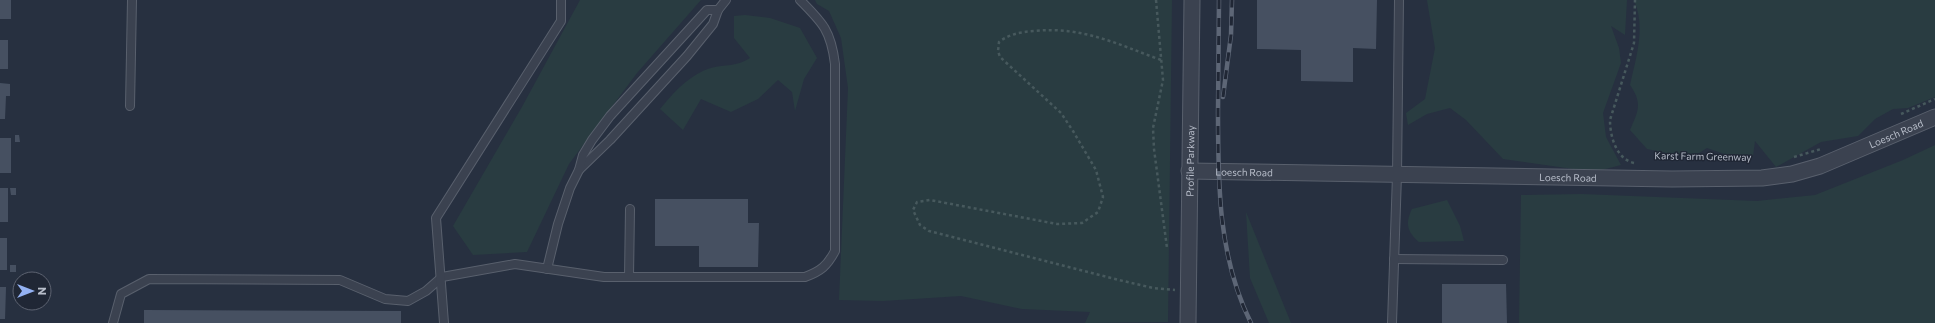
<svg xmlns="http://www.w3.org/2000/svg" width="1935" height="323" viewBox="0 0 1935 323" font-family="Commissioner,sans-serif">
  <rect width="100%" height="100%" fill="#273040"/>
  <g fill="#293c41">
    <polygon points="580,0 701,0 637,73 569,164 527,252 473,255 453,226 523,105"/>
    <polygon points="815,0 1172,0 1168,322 1085,323 1090,312 1022,309 961,296 883,301 839,300 848,88 841,38 829,11 817,4"/>
    <polygon points="1427,0 1627,0 1625,35 1611,26 1619,48 1621,63 1603,113 1606,137 1621,165 1594,172 1503,159 1466,120 1450,108 1427,114 1408,125 1406,113 1425,99 1435,48"/>
    <path d="M1634 0H1935V97L1908 108 1893 109 1875 119 1858 136 1821 142 1776 167 1755 141 1753 156 1734 157 1707 148 1691 158 1647 149 1630 130C1638 111 1643 104 1630 85 1636 58 1646 27 1634 0Z"/>
    <path d="M745 15 770 18 800 28 817 58 804 79 795 111 792 92 778 80 758 99 731 112 701 99 683 130 660 109C673 93 690 74 711 68 725 64 737 67 750 58L734 38V16Z"/>
    <polygon points="1935,145 1935,323 1519,323 1521,195 1582,194 1757,201 1815,195 1903,160"/>
    <path d="M1447 200 1460 226 1464 241 1419 242C1407 232 1405 223 1412 209Z"/>
    <polygon points="1246,212 1291,323 1269,323 1250,278"/>
  </g>
  <g fill="#465061">
    <rect x="0" y="0" width="11" height="19"/>
    <polygon points="1257,0 1377,0 1376,49 1353,48 1353,82 1301,81 1301,50 1257,49"/>
    <rect x="0" y="40" width="8" height="29"/>
    <polygon points="0,83 10,84 10,96 6,96 5,119 0,119"/>
    <polygon points="15,135 19,135 20,142 15,142"/>
    <rect x="0" y="138" width="11" height="35"/>
    <rect x="0" y="188" width="8" height="34"/>
    <polygon points="10,188 16,188 16,195 11,195"/>
    <polygon points="655,199 748,199 748,223 759,223 758,267 699,267 699,246 655,246"/>
    <rect x="0" y="238" width="7" height="32"/>
    <rect x="10" y="265" width="6" height="7"/>
    <polygon points="1442,284 1506,284 1507,323 1442,323"/>
    <polygon points="0,287 6,287 5,319 0,319"/>
    <polygon points="144,310 401,311 401,323 144,323"/>
  </g>
  <g fill="none" stroke-linecap="round" stroke-linejoin="round">
    <defs>
      <g id="lane">
        <polyline points="130,106 132,0"/>
        <polyline points="579,170 610,140 687,56 713,24 718,10 726,0"/>
        <polyline points="1394,259 1503,260"/>
        <polyline points="547,269 558,224 570,188 579,170 583,155 592,140 610,116 707,10 718,10"/>
        <polyline points="629,277 630,209"/>
        <path d="M113 323 121 294 149 279 340 280 385 299 408 301 426 291 442 277 515 264 604 277H805C821 271 827 266 835 251V64C831 31 823 23 800 0"/>
        <polyline points="444,323 436,218 561,21 561,0"/>
        <polyline points="1392,323 1397,175 1399,0"/>
      </g>
      <g id="street">
        <path id="s1" d="M1189 171 1672 179 1762 178 1792 174 1820 166 1935 117"/>
        <path id="s2" d="M1188 323 1192 0"/>
      </g>
    </defs>
    <use href="#lane" stroke="#59606d" stroke-width="10"/>
    <use href="#street" stroke="#59606d" stroke-width="17"/>
    <g stroke="#47595d" stroke-width="2.5" stroke-dasharray="3 3" stroke-linecap="butt">
      <polyline points="1156,0 1163,80 1153,128 1154,149 1167,248"/>
      <path d="M1161 60C1117 44 1082 26 1034 31 1021 32 1009 34 999 42L998 51 1000 57 1061 113 1073 131 1096 170 1103 197 1098 212 1082 223 1057 224 930 200 917 202 913 210 920 225 929 231 1119 280 1153 288 1175 290"/>
      <polyline points="1901,114 1935,99"/>
      <polyline points="1794,157 1821,149"/>
      <path d="M1634 163C1616 159 1610 136 1610 120L1634 43 1635 0"/>
    </g>
    <use href="#lane" stroke="#3b4250" stroke-width="8"/>
    <use href="#street" stroke="#3b4250" stroke-width="15"/>
    <defs>
      <g id="rail">
        <path d="M1219 0C1219 37 1218 75 1218 112 1218 184 1218 257 1251 323"/>
        <polyline points="1223,97 1231,35 1232,0"/>
      </g>
    </defs>
    <use href="#rail" stroke="#5d6676" stroke-width="4.5"/>
    <use href="#rail" stroke="#202735" stroke-width="3" stroke-dasharray="9" stroke-linecap="butt"/>
  </g>
  <g text-anchor="middle" dominant-baseline="central" stroke-width="3" stroke-linejoin="round" paint-order="stroke">
    <g font-size="10" fill="#b8beca" stroke="#202735">
      <text stroke="none"><textPath href="#s1" startOffset="715">Loesch Road</textPath></text>
      <text transform="translate(1703 156) rotate(1)">Karst Farm Greenway</text>
      <text stroke="none"><textPath href="#s2" startOffset="162">Profile Parkway</textPath></text>
      <text stroke="none"><textPath href="#s1" startOffset="55">Loesch Road</textPath></text>
      <text stroke="none"><textPath href="#s1" startOffset="379">Loesch Road</textPath></text>
    </g>
  </g>
  <g transform="translate(32 291) rotate(90)"><circle r="19" fill="#202735" stroke="#5d6371"/>
  <path d="M0-3L7 15L0 10L-7 15Z" fill="#94b2f3"/>
  <text y="-6" font-size="11" font-weight="bold" text-anchor="middle" fill="#b8beca">N</text>
  </g>
</svg>
